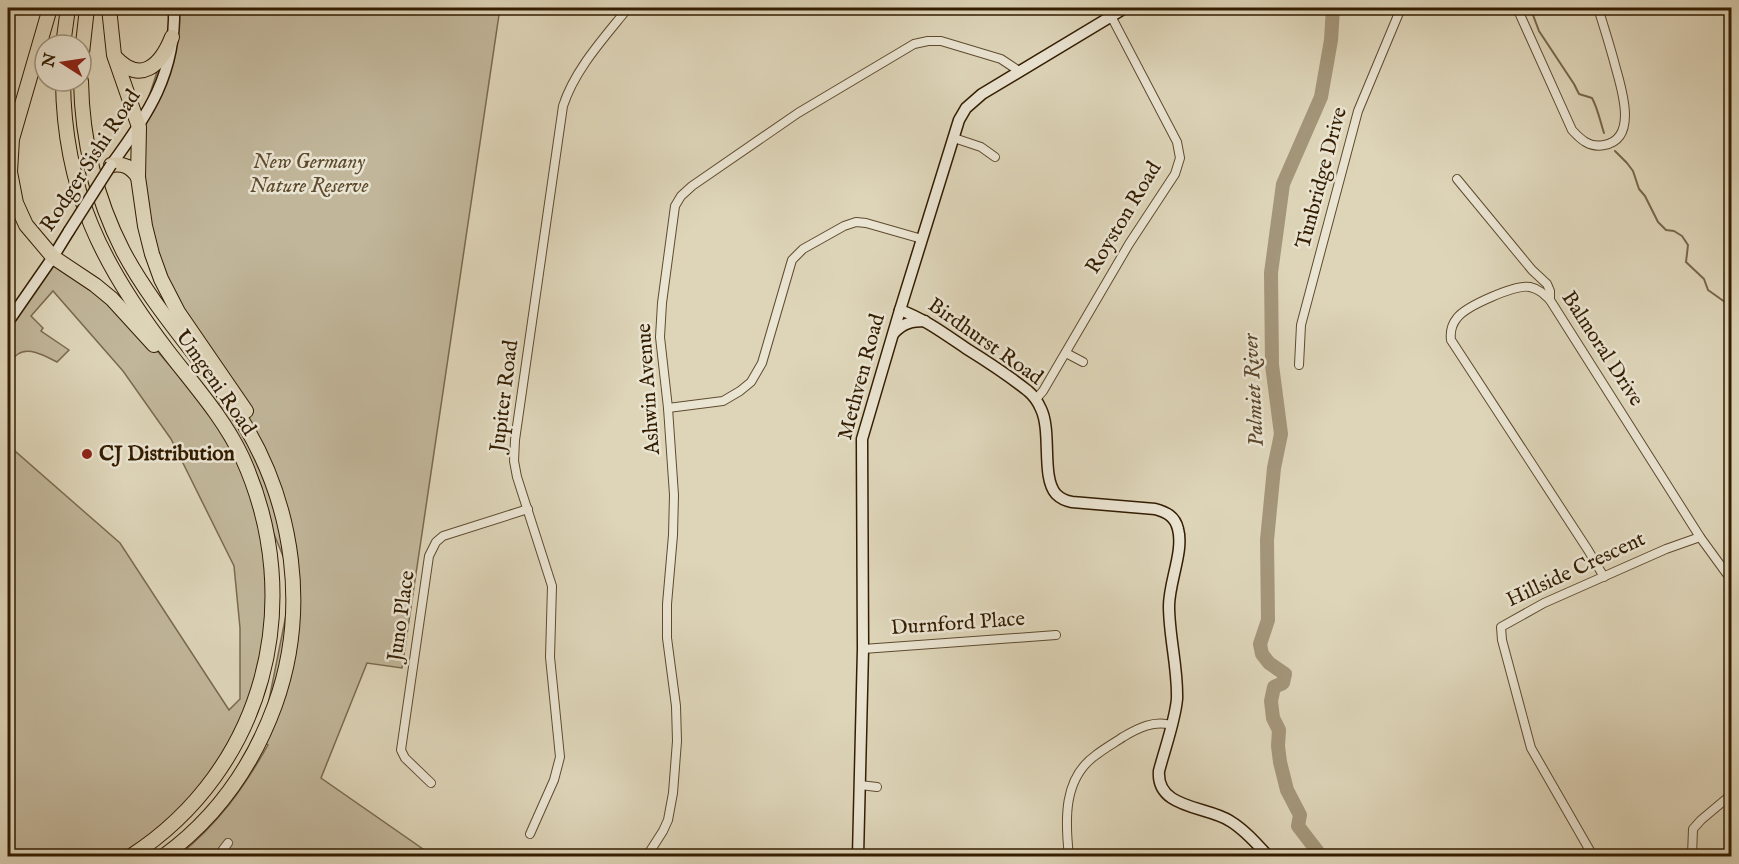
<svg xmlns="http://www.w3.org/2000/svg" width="1739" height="864" viewBox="0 0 1739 864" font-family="'IM FELL English',serif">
  <rect width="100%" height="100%" fill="#ded5b9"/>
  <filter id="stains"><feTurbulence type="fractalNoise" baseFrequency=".00333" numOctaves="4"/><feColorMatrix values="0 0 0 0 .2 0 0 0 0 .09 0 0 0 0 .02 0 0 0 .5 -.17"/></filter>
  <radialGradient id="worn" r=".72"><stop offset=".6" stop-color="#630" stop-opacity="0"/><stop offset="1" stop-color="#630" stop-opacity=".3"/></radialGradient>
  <g fill="#c1b69a" stroke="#7a6a4d" stroke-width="1.5">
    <path d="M178 8H500L402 668 367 663 321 778 433 856H178C218 824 243 789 268 745L261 740 293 580 188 327 152 254 139 127Z"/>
    <path d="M52 258 129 318 206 408 240 456 252 487 272 580 259 686 211 780 128 856H8V600L9 595 8 445 120 543 229 710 240 699V628L234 566 171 439 123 371 53 291 31 316 43 328 41 331 69 350 57 362C47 357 29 346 18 354 14 357 11 362 8 365V323Z"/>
  </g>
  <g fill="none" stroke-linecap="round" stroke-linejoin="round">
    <g stroke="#776649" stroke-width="2">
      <path d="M1535 8 1533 15 1539 31 1574 84 1579 94 1592 98C1598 109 1600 121 1604 133"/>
      <polyline points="1615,151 1627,163 1633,171 1639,189 1645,196 1658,222 1666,230 1674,231 1682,236 1688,245 1686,262 1704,279 1708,290 1732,307"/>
    </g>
    <polyline stroke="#a4967a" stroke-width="14" points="1321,856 1298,826 1300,815 1287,790 1280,762 1278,746 1279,730 1273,718 1271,701 1274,687 1283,683 1285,674 1269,663 1262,654 1260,644 1268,620 1267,540 1274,468 1281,434 1272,365 1271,273 1283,184 1321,97 1331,40 1333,8"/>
    <defs>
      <g id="street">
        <path d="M1517 8 1572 130C1581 140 1590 148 1604 145 1639 139 1621 87 1615 65 1610 46 1604 27 1598 8"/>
        <polyline points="954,138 981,147 995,157"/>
        <polyline points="1457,179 1532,270 1547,284 1550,291 1550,300"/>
        <polyline points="1066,353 1083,362"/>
        <polyline points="1299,365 1301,325 1358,111 1401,8"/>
        <polyline points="1036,399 1043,391 1129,244 1175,174 1180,158 1177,142 1111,16"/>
        <polyline points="668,408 723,401 740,391 751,382 762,363 792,260 803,249 844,226 856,222 866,223 922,239"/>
        <path d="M1604 577 1588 550 1451 340C1450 332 1452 324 1457 318 1466 306 1516 284 1530 287 1539 289 1544 294 1550 300L1700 537 1732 581"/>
        <polyline points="863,649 1056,635"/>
        <polyline points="431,783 405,758 401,750 429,556 436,542 443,536 528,509"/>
        <polyline points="860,785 877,787"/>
        <path d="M530 834 554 780 560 757 550 657 552 586 517 477 514 461 515 440 563 106C575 69 604 38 628 8"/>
        <polyline points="218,856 228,843"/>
        <polyline points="647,856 663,831 668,820 673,793 677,741 676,706 667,638 667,604 673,535 674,495 668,408 660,337 662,303 675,206 681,196 692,186 798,113 914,44 928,41 941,41 1001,59 1019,71"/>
        <path d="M1069 856C1065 820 1063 778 1096 755 1105 748 1114 743 1123 737 1138 728 1154 720 1171 725"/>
        <polyline points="1593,856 1531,748 1502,640 1501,627 1544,603 1666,549 1700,537"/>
        <polyline points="1692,856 1693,829 1701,820 1732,794"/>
      </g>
      <g id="secondary">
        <path d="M111 165C148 115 176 73 174 8"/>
        <path d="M900 310C925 319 946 335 967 349 988 362 1009 376 1028 391 1034 396 1038 402 1041 409 1052 432 1041 477 1056 494 1061 499 1066 501 1072 502L1155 509C1166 512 1175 516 1178 529 1184 551 1169 582 1169 606 1169 637 1178 668 1177 699 1175 721 1165 748 1159 771 1156 809 1207 806 1230 821 1245 830 1257 844 1268 856"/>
        <polyline points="8,322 53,257 69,231"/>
        <path d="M894 333C903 323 912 321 925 321"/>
        <polyline points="8,591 8,598"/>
        <polyline points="858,856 863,649 862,439 900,310 959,120 966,108 982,94 1125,8"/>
      </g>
      <g id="highway">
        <polyline points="50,8 12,139 10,172 16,203 26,225 53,257 95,285 112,299 154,345"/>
        <polyline points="109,8 114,55 139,127 138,177 145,226 152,254 161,279 178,312 246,411"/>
        <polyline points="63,45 68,8"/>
        <path d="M115 57C141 85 161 65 172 37"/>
        <polyline points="81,62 87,8"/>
        <path d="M63 81C64 190 102 265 167 350 193 384 224 418 242 457 308 602 265 769 131 856"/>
        <path d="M81 81C82 140 96 198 123 251 156 313 206 363 243 422 294 506 309 611 275 705 253 765 216 818 164 856"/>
        <path d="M111 165C124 163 131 167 138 177"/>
      </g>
    </defs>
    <use href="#street" stroke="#5e4b2e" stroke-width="10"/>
    <use href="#secondary" stroke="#331d00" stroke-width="13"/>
    <use href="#highway" stroke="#331d00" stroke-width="16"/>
    <use href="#street" stroke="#eae4d2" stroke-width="8"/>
    <use href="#secondary" stroke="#eae4d2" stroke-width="10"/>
    <use href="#highway" stroke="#ded5b9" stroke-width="14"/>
    <defs>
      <polyline id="secondary-bridge" points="69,231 111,165"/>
    </defs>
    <use href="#secondary-bridge" stroke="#331d00" stroke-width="13" stroke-linecap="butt"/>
    <use href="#secondary-bridge" stroke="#eae4d2" stroke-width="10"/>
  </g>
  <circle fill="#8f2418" stroke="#eae4d2" stroke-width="2" cx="87" cy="454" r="6"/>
  <g text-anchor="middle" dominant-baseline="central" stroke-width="5" stroke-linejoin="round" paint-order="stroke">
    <g font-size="21" fill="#331d00" stroke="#eae4d2">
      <text transform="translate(91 161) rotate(-57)">Rodger Sishi Road</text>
      <text transform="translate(1322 178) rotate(-75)">Tunbridge Drive</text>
      <text transform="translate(1124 218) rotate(-59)">Royston Road</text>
      <text transform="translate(985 342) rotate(35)">Birdhurst Road</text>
      <text transform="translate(1602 349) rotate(57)">Balmoral Drive</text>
      <text transform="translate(862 377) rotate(-75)">Methven Road</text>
      <text transform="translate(215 383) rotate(55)">Umgeni Road</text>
      <text transform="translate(649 389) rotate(-94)">Ashwin Avenue</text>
      <text transform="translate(505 396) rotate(-83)">Jupiter Road</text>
      <text transform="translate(1576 570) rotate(-25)">Hillside Crescent</text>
      <text transform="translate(402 616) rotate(-82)">Juno Place</text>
      <text transform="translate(958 624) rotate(-4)">Durnford Place</text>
    </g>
    <g font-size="21" font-style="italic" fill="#5e4b2e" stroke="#eae4d2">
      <text x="309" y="162">New Germany<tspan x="309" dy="24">Nature Reserve</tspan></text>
    </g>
    <g font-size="21" font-weight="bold" fill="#331d00" stroke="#eae4d2" text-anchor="start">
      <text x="99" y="454">CJ Distribution</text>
    </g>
    <g font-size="22" font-style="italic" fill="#5b472b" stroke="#eae4d2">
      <text transform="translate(1254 390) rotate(-93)">Palmiet River</text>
    </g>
  </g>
  <rect width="1739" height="864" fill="none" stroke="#ded5b9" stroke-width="30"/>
  <rect x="9" y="9" width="1721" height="846" fill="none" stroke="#331d00" stroke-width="3"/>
  <rect x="15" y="15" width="1709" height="834" fill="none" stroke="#331d00" stroke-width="1.5"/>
  <g transform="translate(63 63) rotate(282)"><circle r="28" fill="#eae4d2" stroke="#a1947e" stroke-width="1.5"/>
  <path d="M0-4.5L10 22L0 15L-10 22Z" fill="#8f2418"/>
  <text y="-9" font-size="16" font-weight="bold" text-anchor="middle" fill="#331d00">N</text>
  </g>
  <rect width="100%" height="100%" filter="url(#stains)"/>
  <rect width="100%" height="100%" fill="url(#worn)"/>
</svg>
